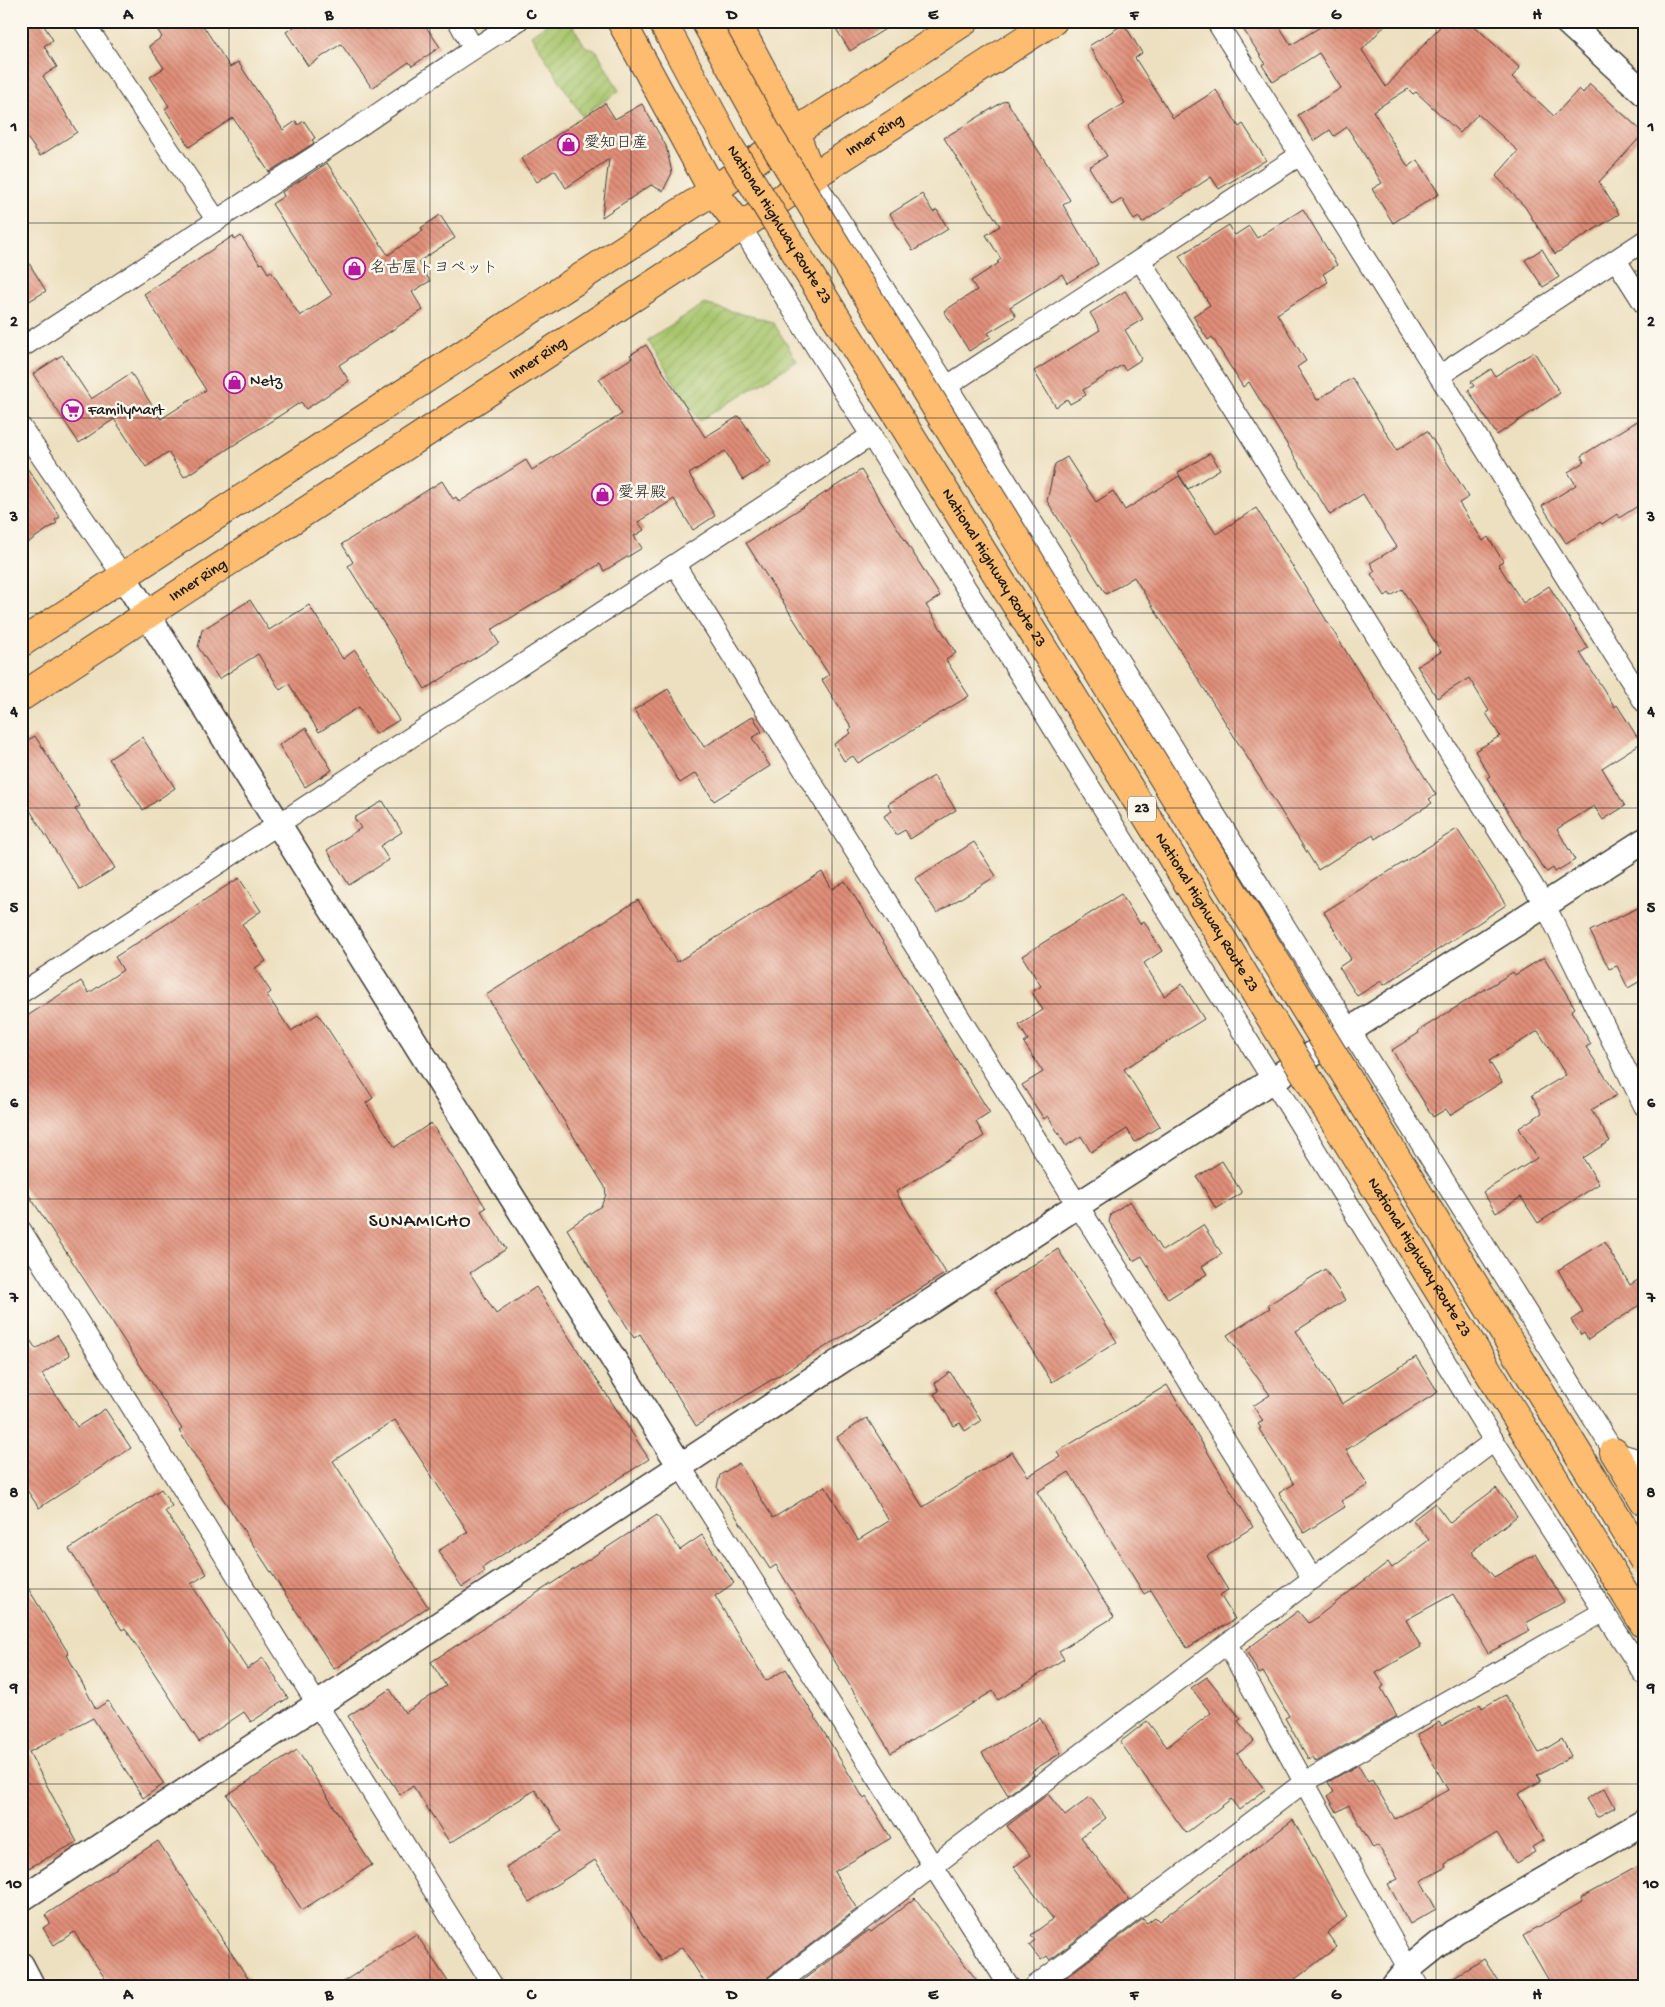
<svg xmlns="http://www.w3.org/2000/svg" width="1665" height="2007" viewBox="0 0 1665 2007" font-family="'Gochi Hand','Klee One',sans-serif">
  <defs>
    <pattern id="garden-furrows" width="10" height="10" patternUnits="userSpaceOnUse" patternTransform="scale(1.25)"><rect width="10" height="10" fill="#a8c66d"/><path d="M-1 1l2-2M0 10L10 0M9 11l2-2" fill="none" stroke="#90aa5e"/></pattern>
    <pattern id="building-back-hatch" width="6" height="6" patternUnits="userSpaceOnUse" patternTransform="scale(1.25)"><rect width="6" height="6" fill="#e08e78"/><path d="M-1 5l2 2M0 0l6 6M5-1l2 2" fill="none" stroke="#b57362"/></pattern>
  </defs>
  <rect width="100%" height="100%" fill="#fbf7ec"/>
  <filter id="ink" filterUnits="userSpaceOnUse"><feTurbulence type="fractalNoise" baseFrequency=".02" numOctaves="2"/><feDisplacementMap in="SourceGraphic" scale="10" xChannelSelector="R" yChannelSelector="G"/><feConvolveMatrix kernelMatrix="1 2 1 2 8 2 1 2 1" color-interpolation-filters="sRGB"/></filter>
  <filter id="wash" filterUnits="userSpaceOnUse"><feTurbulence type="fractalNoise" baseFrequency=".0096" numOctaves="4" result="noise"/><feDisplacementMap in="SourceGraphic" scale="20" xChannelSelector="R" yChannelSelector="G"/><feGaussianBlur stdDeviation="1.12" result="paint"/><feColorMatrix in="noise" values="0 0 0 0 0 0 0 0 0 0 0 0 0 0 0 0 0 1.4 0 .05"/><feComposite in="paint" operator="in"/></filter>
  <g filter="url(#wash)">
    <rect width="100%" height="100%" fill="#ede0c0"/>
    <g fill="url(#garden-furrows)" stroke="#627144">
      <polygon points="551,21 570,21 585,46 597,51 619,91 582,116 531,35"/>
      <polygon points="704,304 773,322 797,361 699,421 647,340"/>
    </g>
    <g id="blocks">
      <g fill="url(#building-back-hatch)">
        <polygon points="36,21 41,21 53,40 44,46 57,67 43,76 77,132 40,156 21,129 21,31"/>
        <polygon points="152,21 200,21 230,67 238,62 283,130 296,121 298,125 304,121 315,138 312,140 314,143 269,172 233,118 189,147 165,109 169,106 150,77 164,68 149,46 162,37"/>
        <polygon points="303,21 422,21 440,47 412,66 409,62 372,88 341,44 308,66 286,32"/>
        <polygon points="831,21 898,21 850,51"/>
        <polygon points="1238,21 1276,21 1291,45 1330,21 1334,28 1345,21 1389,21 1362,50 1386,87 1445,21 1469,21 1520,68 1512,77 1554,116 1579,89 1583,93 1590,84 1644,133 1599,182 1619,214 1555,254 1525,207 1496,176 1518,151 1478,114 1460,133 1416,92 1413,94 1408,89 1373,111 1408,167 1418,160 1439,194 1393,223 1372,189 1382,183 1347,127 1334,136 1330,130 1314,141 1298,115 1341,88 1319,53 1273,82 1262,65 1265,63"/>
        <polygon points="1124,24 1142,53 1135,58 1173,118 1216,90 1239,127 1243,124 1266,160 1219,189 1211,177 1142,223 1139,217 1134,220 1122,199 1112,205 1089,167 1107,156 1088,126 1125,103 1089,46"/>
        <polygon points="1006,100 1070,200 1063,205 1098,264 1067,283 1062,274 1010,307 1016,316 988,333 991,337 969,351 944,311 977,290 971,281 999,263 997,262 1001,259 986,235 1000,226 944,138"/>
        <polygon points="605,103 615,119 642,104 666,146 672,173 663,191 651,185 602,217 609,159 566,188 555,170 537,182 521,159"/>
        <polygon points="327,163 388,255 423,231 421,228 440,215 455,238 418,262 430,281 412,292 423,310 339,365 349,381 306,409 301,402 184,477 168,452 146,467 114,419 79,443 33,374 62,355 91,399 131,373 161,419 206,390 144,294 233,236 235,240 241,236 260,264 262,263 268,273 271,271 300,316 332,295 272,204 284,196 282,192"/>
        <polygon points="922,194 933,212 937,210 948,229 913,251 890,214"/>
        <polygon points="1303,209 1337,265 1323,274 1328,282 1277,314 1306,361 1297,367 1317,400 1352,378 1397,450 1427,431 1469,497 1459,503 1483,541 1488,537 1503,561 1498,564 1523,603 1549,586 1588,648 1580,653 1615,707 1617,705 1641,743 1602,768 1625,806 1603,820 1594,806 1557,829 1575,860 1555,872 1553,868 1547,872 1543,868 1487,778 1490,776 1475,751 1500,736 1486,713 1489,711 1469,678 1437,698 1417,666 1441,652 1402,589 1391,596 1389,593 1385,596 1371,574 1375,571 1370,563 1397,547 1363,494 1330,515 1249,382 1243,387 1212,337 1208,340 1193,316 1210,305 1179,256 1229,225 1235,235 1249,226 1257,238"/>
        <polygon points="1542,249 1559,277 1543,287 1525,260"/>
        <polygon points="21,250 46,291 21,306"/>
        <polygon points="1125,291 1143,319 1125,330 1142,359 1125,370 1122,365 1083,390 1086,395 1070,404 1067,399 1056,407 1034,371 1100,330 1090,313"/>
        <polygon points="646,345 705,437 739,416 771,462 743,480 725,451 689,474 715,516 693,530 674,499 638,522 644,530 634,536 642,548 604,571 600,564 491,630 499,643 425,689 348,566 353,562 342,544 442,481 453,499 456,497 459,502 526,460 532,470 622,414 599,379 632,358 630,355"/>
        <polygon points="1534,352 1560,393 1497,435 1468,390 1474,386 1471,382 1491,369 1495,376"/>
        <polygon points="1644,417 1644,502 1619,518 1617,514 1602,524 1600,522 1566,543 1542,506 1576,485 1568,472 1584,462 1581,456"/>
        <polygon points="1210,453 1220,469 1188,489 1178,473"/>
        <polygon points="1067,457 1096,502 1113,491 1125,510 1179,476 1216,534 1256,508 1436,795 1429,799 1432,803 1375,839 1373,835 1318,870 1134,577 1106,594 1047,501 1055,464"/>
        <polygon points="21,459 60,517 55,520 57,523 21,547"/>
        <polygon points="861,470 940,596 926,605 956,653 946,660 969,696 858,763 853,756 844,761 834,744 851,733 849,730 852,728 822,680 829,675 746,543"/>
        <polygon points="250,600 269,630 309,605 343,659 355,650 399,720 376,734 359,707 319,732 289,684 280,690 258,654 219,679 198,647 202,630"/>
        <polygon points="668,689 704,747 753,716 762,732 752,738 770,766 714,801 696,773 680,783 634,710"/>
        <polygon points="306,728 332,770 305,787 279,745"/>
        <polygon points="35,736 80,806 75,809 115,868 80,890 21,796 21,744"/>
        <polygon points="142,737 175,788 143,810 109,759"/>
        <polygon points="934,776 956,810 910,839 905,830 896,835 884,816 892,811 888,804"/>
        <polygon points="383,801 402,832 380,846 389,860 349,885 327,850 361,828 354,818"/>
        <polygon points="1457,829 1506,905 1384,985 1381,981 1357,996 1339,967 1351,959 1324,912"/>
        <polygon points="974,842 996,876 937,913 915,879"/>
        <polygon points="822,872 832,889 845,881 990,1113 976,1122 984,1136 896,1192 946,1273 696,1426 640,1334 634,1338 567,1229 601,1206 606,1195 605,1187 486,995 638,900 677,962"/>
        <polygon points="239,878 261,911 242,924 266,961 255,968 271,992 267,995 291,1031 318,1014 373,1098 366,1103 395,1147 431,1123 486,1208 481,1211 506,1249 470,1273 496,1314 536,1287 649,1459 482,1568 485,1572 462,1587 438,1551 468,1532 395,1420 333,1461 428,1607 334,1669 179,1431 182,1429 21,1183 21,1020 81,981 89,993 123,970 115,957"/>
        <polygon points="1121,894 1140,924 1144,921 1162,951 1144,963 1164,996 1182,984 1204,1019 1124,1069 1160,1126 1135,1142 1127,1129 1091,1152 1081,1136 1066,1146 1048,1116 1044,1119 1022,1085 1043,1072 1024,1043 1028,1040 1019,1025 1043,1010 1032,992 1041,986 1022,956"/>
        <polygon points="1644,905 1644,979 1628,988 1617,966 1609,969 1590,931"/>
        <polygon points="1544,957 1575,1008 1571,1011 1591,1044 1586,1047 1617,1095 1591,1110 1610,1141 1583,1158 1599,1184 1538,1223 1521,1197 1496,1213 1483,1192 1537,1158 1519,1128 1542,1113 1532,1095 1566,1075 1538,1031 1489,1061 1502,1082 1450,1115 1446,1109 1433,1117 1392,1050 1419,1033 1418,1031 1513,972 1515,975"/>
        <polygon points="1222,1161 1242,1193 1216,1209 1197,1177"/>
        <polygon points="1130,1201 1162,1251 1203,1225 1222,1254 1202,1266 1207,1274 1168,1299 1142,1256 1133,1261 1109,1222 1111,1214"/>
        <polygon points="1604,1242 1630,1285 1644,1276 1644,1302 1588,1340 1584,1333 1581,1335 1571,1320 1583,1312 1558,1270"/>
        <polygon points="1058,1249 1117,1342 1052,1382 994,1290"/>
        <polygon points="1325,1269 1345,1300 1296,1331 1342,1404 1416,1357 1438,1392 1346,1450 1368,1485 1341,1501 1345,1507 1304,1533 1279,1493 1294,1484 1259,1429 1261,1428 1258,1424 1263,1421 1253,1406 1270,1395 1227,1335 1270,1308 1268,1305"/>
        <polygon points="21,1326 36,1349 57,1335 70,1355 42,1374 77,1427 105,1409 131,1448 39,1508 21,1481"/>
        <polygon points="950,1372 981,1421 965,1431 960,1423 954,1426 934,1394 939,1391 935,1383"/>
        <polygon points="1167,1385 1253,1527 1207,1556 1228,1590 1220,1595 1235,1619 1187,1648 1151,1590 1144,1594 1069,1472 1037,1492 1114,1617 1059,1651 1064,1659 998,1700 993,1691 891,1753 776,1565 770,1569 717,1487 720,1475 739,1463 773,1518 825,1486 858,1540 889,1521 837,1437 867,1418 923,1507 1012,1452 1028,1476 1060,1457 1057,1452"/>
        <polygon points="1496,1488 1517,1516 1472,1551 1494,1577 1536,1554 1564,1602 1526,1623 1530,1631 1488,1653 1453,1594 1406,1620 1421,1647 1376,1673 1384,1686 1381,1688 1397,1716 1316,1762 1313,1757 1309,1760 1285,1718 1289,1716 1263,1672 1259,1674 1246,1650 1298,1611 1308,1623 1312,1621 1388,1562 1392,1568 1429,1540 1413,1520 1435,1503 1450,1523"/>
        <polygon points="161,1489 172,1506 165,1511 207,1574 191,1584 247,1669 263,1658 288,1698 251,1722 244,1712 199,1742 125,1628 122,1630 69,1549"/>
        <polygon points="657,1515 680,1550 702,1535 734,1583 715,1596 766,1681 786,1669 864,1799 866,1797 891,1838 834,1872 857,1909 768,1977 763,1986 707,1986 682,1947 661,1961 595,1860 529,1902 506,1867 562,1831 535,1790 450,1843 413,1786 400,1795 348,1716 390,1689 405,1713 446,1686 431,1662"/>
        <polygon points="21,1577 69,1654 67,1655 96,1709 108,1701 164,1784 143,1798 93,1718 29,1752 77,1842 21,1872"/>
        <polygon points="1207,1677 1241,1719 1238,1721 1254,1741 1237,1754 1265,1790 1239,1810 1231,1799 1186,1833 1120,1742 1147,1721 1167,1747 1211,1713 1191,1688"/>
        <polygon points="1505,1695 1539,1753 1562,1739 1571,1756 1537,1775 1541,1781 1518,1794 1544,1840 1532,1847 1535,1852 1516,1863 1497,1833 1445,1864 1446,1867 1421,1881 1436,1909 1410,1924 1388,1884 1398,1879 1378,1845 1373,1848 1349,1805 1337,1812 1328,1796 1334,1792 1328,1782 1358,1765 1368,1782 1372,1780 1395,1819 1448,1790 1417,1735 1439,1722 1442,1726 1480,1704 1482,1708"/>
        <polygon points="1040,1718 1061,1753 1032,1771 1034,1775 1008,1795 982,1753"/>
        <polygon points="297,1750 372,1865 302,1910 227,1795"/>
        <polygon points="1605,1788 1615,1807 1597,1817 1586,1799"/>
        <polygon points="1048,1794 1065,1816 1090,1797 1106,1818 1081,1837 1129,1900 1050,1960 1047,1956 1041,1960 1029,1945 1035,1940 1031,1935 1053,1919 1014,1867 1030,1855 1007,1826"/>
        <polygon points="1293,1820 1347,1917 1327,1933 1337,1947 1286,1986 1070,1986 1065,1978 1143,1919 1147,1923 1155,1917 1159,1921"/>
        <polygon points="158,1841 253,1986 110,1986 74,1932 54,1945 43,1928 50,1923 45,1915"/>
        <polygon points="1644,1863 1644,1986 1552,1986 1523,1936 1582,1902 1580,1898"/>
        <polygon points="915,1898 981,1986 795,1986 869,1930 871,1932"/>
        <polygon points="416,1934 451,1986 337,1986"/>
        <polygon points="1484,1959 1501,1986 1438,1986"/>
      </g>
    </g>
  </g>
  <g filter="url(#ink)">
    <use href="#blocks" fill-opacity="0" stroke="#3b3935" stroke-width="1"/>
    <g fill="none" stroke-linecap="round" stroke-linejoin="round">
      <defs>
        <g id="minor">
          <polyline points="83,21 217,221"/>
          <polyline points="458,21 473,48"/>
          <polyline points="1216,21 1644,702"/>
          <polyline points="812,177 947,386 1614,1452 1644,1461"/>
          <polyline points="741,227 1272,1079 1494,1441 1644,1674"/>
          <polyline points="1140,260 1545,905 1644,1106"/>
          <polyline points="1616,260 1644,304"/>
          <path d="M21 348C126 280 231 212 335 143 396 102 455 59 518 21"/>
          <polyline points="1439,376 1644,241"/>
          <polyline points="947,386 1300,155"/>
          <polyline points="21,427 123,576"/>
          <polyline points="675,565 1313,1579"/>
          <polyline points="21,993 872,435"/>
          <polyline points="21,1230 493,1986"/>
          <polyline points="681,1467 1009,1986"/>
          <polyline points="1227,1644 1418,1986"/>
          <polyline points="775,1986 1494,1441"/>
          <polyline points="1035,1986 1303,1783 1603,1612"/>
        </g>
        <g id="tertiary">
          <polyline points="1566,21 1644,93"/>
          <polyline points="123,576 681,1467"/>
          <polyline points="21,1899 1078,1205 1644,841"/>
          <polyline points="21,1965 32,1986"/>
          <polyline points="1394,1986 1408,1969 1454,1932 1644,1822"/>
        </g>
        <g id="primary">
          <polyline points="21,643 713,191 795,132 965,21"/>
          <path id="s1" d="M21 697 741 227 812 177 1053 21"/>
        </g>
        <g id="trunk">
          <polyline points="621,21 713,191 741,227"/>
          <polyline points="736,21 795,132 812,177"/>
          <polyline points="1614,1452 1644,1501"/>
          <polyline points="1626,1595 1644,1624"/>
        </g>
      </defs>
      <use href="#minor" stroke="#3b3935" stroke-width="22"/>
      <use href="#tertiary" stroke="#3b3935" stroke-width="28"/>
      <use href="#primary" stroke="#3b3935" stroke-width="30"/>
      <use href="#trunk" stroke="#3b3935" stroke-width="30"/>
      <use href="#minor" stroke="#fff" stroke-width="20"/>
      <use href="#tertiary" stroke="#fff" stroke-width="25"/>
      <use href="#primary" stroke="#fdbc70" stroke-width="28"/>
      <use href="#trunk" stroke="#fdbc70" stroke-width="28"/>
      <defs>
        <g id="trunk-bridge">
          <path id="s2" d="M662 21 731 149 1051 661 1626 1595"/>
          <polyline points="705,21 766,131 1644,1561"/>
        </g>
      </defs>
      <use href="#trunk-bridge" stroke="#3b3935" stroke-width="30" stroke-linecap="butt"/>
      <use href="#trunk-bridge" stroke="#fdbc70" stroke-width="28"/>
    </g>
  </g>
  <path fill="none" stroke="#1c1c1c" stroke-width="1" stroke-opacity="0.55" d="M229 21V1986M430 21V1986M631 21V1986M832 21V1986M1034 21V1986M1235 21V1986M1436 21V1986M21 223H1644M21 418H1644M21 613H1644M21 808H1644M21 1004H1644M21 1199H1644M21 1394H1644M21 1589H1644M21 1784H1644"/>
  <defs>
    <symbol id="shop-ring" viewBox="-11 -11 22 22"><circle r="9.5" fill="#fbf7ec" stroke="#b5179e" stroke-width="1.5"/><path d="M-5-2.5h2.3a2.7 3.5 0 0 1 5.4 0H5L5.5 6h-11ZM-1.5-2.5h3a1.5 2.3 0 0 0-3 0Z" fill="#b5179e"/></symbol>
    <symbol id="supermarket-ring" viewBox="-11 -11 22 22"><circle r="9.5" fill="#fbf7ec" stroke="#b5179e" stroke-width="1.5"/><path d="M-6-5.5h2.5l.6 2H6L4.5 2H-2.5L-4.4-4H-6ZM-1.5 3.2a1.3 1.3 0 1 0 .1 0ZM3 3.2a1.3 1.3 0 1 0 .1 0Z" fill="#b5179e"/></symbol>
  </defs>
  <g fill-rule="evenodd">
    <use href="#shop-ring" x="556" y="132" width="25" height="25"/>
    <use href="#shop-ring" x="342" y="256" width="25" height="25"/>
    <use href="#shop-ring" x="222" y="370" width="25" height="25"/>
    <use href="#supermarket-ring" x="60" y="398" width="25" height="25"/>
    <use href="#shop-ring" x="590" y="482" width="25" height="25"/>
  </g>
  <g text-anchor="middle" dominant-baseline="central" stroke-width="5" stroke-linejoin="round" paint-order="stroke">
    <rect fill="#fbf7ec" stroke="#5f5e5a" stroke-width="1" x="1128" y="796.5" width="28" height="25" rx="4"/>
    <g font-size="15" font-weight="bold" fill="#1c1c1c">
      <text x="1142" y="809">23</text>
    </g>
    <g font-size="16" fill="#1c1c1c" stroke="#fbf7ec">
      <text stroke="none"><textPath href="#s1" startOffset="1022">Inner Ring</textPath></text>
      <text stroke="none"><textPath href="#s2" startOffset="235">National Highway Route 23</textPath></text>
      <text stroke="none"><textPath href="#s1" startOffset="618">Inner Ring</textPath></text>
      <text stroke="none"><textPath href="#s2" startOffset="640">National Highway Route 23</textPath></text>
      <text stroke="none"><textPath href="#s1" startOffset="212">Inner Ring</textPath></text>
      <text stroke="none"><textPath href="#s2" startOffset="1045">National Highway Route 23</textPath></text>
      <text stroke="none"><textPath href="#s2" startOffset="1450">National Highway Route 23</textPath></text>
    </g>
    <g font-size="16" fill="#1c1c1c" stroke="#fbf7ec" text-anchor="start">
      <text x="584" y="144">愛知日産</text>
      <text x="370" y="269">名古屋トヨペット</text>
      <text x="250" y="382">Netz</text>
      <text x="88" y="411">FamilyMart</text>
      <text x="618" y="494">愛昇殿</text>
    </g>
    <g font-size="19" letter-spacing="1" fill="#1c1c1c" stroke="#fbf7ec">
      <text x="420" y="1222">SUNAMICHO</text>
    </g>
  </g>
  <rect width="1665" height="2007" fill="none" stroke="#fbf7ec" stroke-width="55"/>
  <rect x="28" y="28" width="1610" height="1952" fill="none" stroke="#1c1c1c" stroke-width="2"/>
  <g font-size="16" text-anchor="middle" font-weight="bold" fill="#1c1c1c">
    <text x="128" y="19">A</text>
    <text x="329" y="19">B</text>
    <text x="531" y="19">C</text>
    <text x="732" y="19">D</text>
    <text x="933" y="19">E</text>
    <text x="1134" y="19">F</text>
    <text x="1336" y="19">G</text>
    <text x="1537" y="19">H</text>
    <text x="14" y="131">1</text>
    <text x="1651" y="131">1</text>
    <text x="14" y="326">2</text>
    <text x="1651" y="326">2</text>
    <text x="14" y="521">3</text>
    <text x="1651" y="521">3</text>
    <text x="14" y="716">4</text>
    <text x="1651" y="716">4</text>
    <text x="14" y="912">5</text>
    <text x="1651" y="912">5</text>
    <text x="14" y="1107">6</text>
    <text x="1651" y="1107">6</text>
    <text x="14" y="1302">7</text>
    <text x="1651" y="1302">7</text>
    <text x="14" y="1497">8</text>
    <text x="1651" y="1497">8</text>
    <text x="14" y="1692">9</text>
    <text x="1651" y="1692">9</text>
    <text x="14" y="1888">10</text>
    <text x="1651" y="1888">10</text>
    <text x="128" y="1999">A</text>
    <text x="329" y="1999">B</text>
    <text x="531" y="1999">C</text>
    <text x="732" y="1999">D</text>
    <text x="933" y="1999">E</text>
    <text x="1134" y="1999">F</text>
    <text x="1336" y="1999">G</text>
    <text x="1537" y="1999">H</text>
  </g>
</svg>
